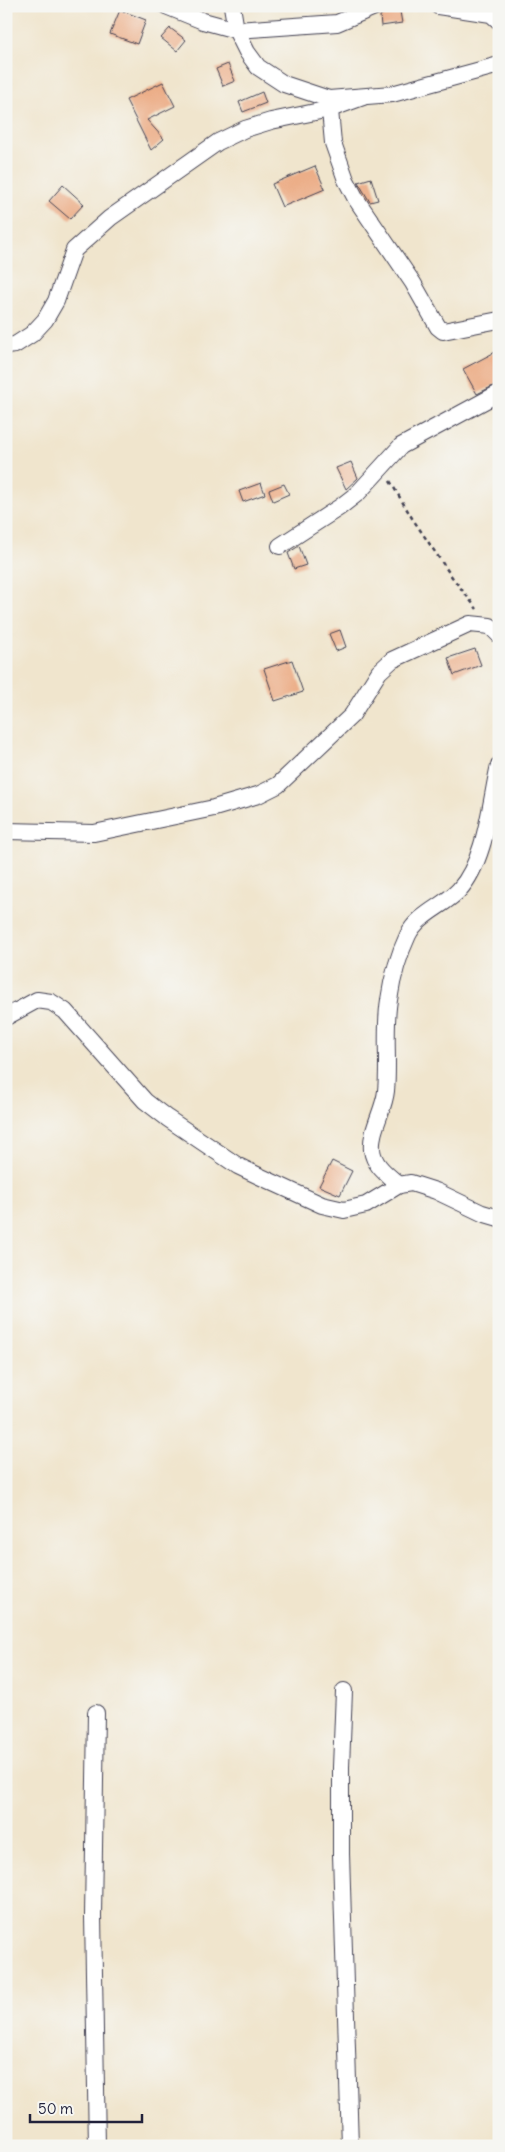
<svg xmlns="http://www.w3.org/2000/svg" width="505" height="2152" viewBox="0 0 505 2152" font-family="Delius,sans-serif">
  <rect width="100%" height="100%" fill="#f6f6f2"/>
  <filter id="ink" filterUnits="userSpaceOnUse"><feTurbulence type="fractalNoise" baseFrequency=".02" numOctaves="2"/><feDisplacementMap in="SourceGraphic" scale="10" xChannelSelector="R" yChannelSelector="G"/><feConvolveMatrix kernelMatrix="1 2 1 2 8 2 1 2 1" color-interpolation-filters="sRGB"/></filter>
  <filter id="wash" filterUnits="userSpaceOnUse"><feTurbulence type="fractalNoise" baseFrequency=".0096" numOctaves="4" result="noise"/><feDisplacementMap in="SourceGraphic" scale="20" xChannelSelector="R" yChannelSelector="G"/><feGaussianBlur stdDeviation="1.12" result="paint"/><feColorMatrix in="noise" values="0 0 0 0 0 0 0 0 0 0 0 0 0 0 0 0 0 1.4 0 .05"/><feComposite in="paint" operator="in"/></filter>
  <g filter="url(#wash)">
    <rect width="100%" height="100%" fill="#f0e5cd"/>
    <g id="blocks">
      <g fill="#ecae88">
        <polygon points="399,6 402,23 381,26 380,16 385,12 387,7"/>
        <polygon points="120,10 146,20 137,44 110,34"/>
        <polygon points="170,28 186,40 177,51 161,38"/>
        <polygon points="228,64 235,81 223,86 216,69"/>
        <polygon points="163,82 175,106 147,120 164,139 151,150 126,100"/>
        <polygon points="262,92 266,103 243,112 239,102"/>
        <polygon points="315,166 325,189 282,207 272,184"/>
        <polygon points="371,178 378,200 370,202 358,182"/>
        <polygon points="63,185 84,204 70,219 49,201"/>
        <polygon points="499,350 499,383 477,394 463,369"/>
        <polygon points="351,462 358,478 346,489 336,468"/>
        <polygon points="261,483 265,494 243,502 239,491"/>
        <polygon points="284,484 289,494 273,501 269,490"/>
        <polygon points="299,546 306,565 294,569 288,553"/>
        <polygon points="340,630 346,647 336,651 329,634"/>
        <polygon points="475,649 481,665 454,675 448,658"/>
        <polygon points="292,660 303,692 275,701 264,669"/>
        <polygon points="332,1161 352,1171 340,1195 319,1186"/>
      </g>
    </g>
  </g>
  <g filter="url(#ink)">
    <use href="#blocks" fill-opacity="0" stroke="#413f51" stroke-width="1"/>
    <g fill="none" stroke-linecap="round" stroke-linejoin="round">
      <defs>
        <g id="street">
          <polyline points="166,6 203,21 236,30 337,23 377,6"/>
          <polyline points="232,6 236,30 247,52 258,67 284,84 329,99 392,94 499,65"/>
          <polyline points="438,6 491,14 499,21"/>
          <polyline points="329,99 333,143 346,180 356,199 413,283 438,327 443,331 499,320"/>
          <polyline points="6,346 15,345 32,334 45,320 56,301 74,250 110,218 218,142 245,129 271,121 330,109 363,97"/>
          <polyline points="280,546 340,507 358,493 401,446 499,393"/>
          <polyline points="6,831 94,833 214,808 258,795 278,785 352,715 379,672 392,660 470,624 490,626 499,635"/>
          <polyline points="6,1017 37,1000 51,1002 65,1011 145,1101 167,1118 238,1166 259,1176 322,1205 344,1210 366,1205 399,1185 411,1183 436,1191 482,1213 499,1218"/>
          <path d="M399 1185C388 1175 374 1166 372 1150 370 1130 384 1111 386 1091 389 1061 384 1030 389 1000 392 979 399 954 408 935 418 914 444 906 459 890 486 860 490 804 499 765"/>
          <polyline points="344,1691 341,1767 341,1854 350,2146"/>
          <polyline points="96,1713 93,1916 97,2146"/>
        </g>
      </defs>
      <use href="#street" stroke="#413f51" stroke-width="18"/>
      <polyline stroke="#413f51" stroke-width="2.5" stroke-dasharray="4 4" stroke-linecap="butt" points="390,481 412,518 452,577 477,609"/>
      <use href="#street" stroke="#fff" stroke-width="16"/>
    </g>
  </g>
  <rect width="505" height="2152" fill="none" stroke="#f6f6f2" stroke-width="25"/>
  <path d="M30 2114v8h112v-8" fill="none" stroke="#22223b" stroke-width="2.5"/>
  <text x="38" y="2114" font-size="15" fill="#22223b" stroke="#f6f6f2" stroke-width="4" paint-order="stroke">50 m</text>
</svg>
